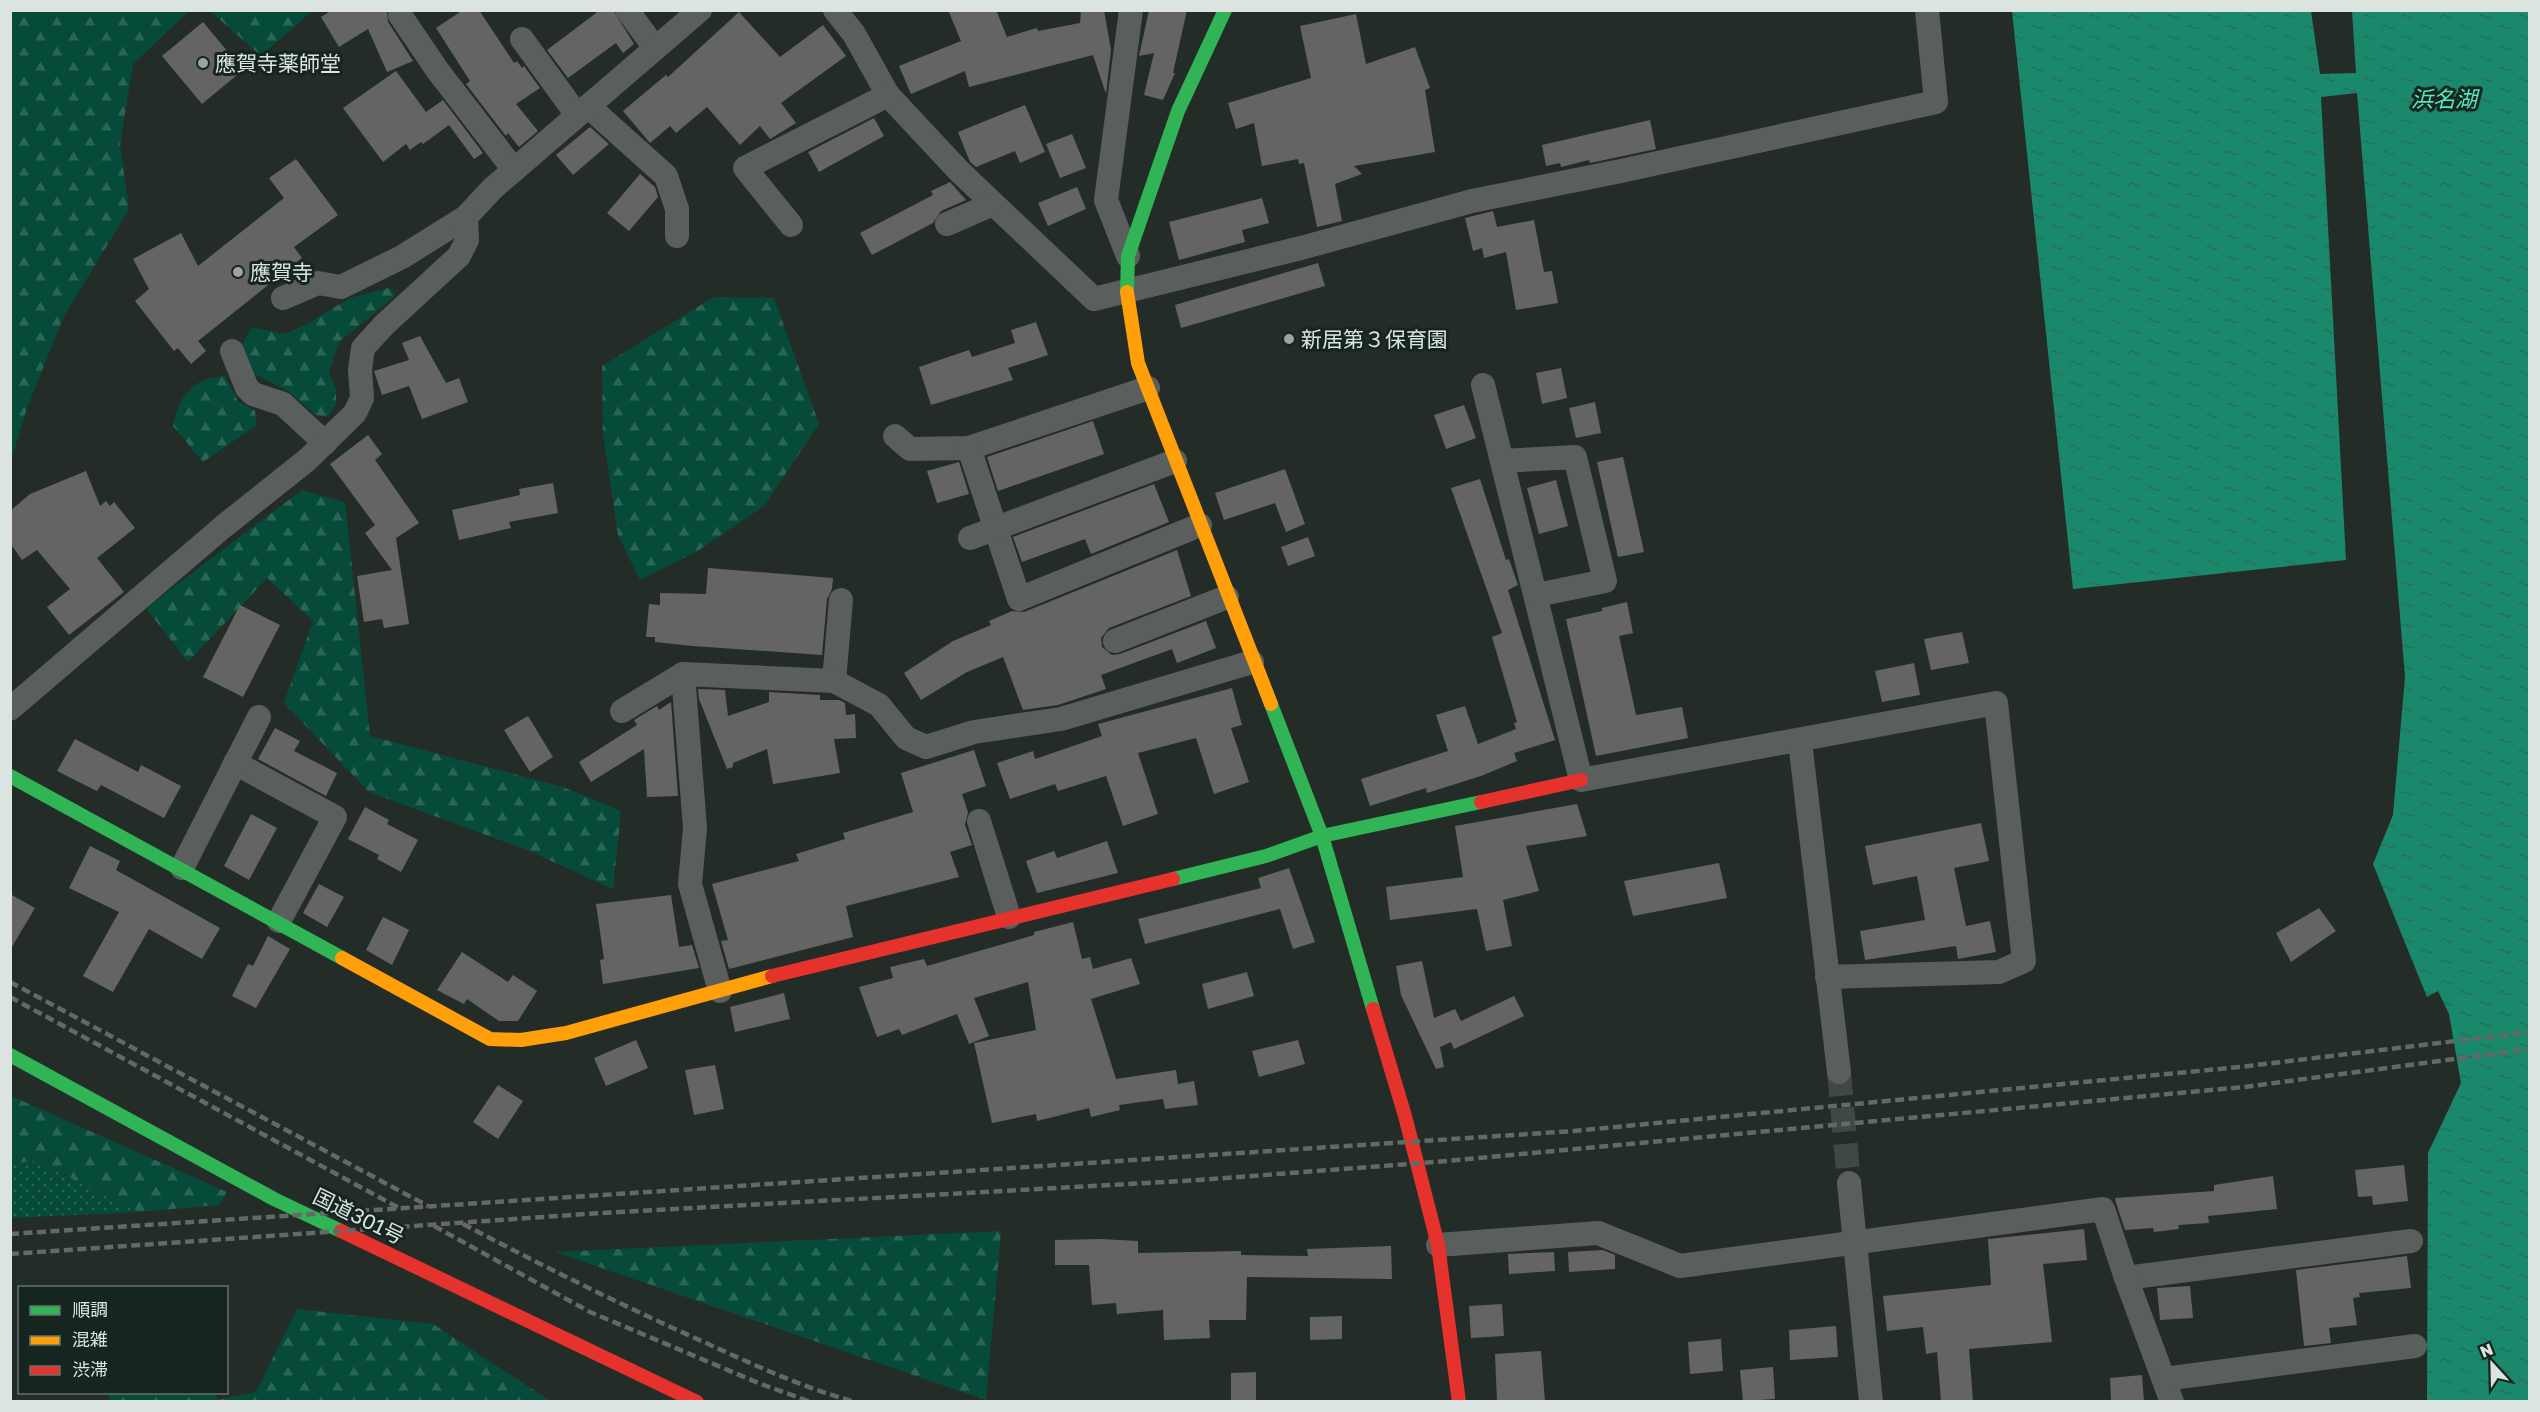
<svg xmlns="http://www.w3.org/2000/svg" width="2540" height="1412" viewBox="0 0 2540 1412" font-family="'Golos Text','Noto Sans JP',sans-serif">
  <defs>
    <pattern id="grass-dots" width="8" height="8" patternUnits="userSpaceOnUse" patternTransform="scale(1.5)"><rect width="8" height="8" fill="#064b3a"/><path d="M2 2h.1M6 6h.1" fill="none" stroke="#2a6556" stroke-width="1.8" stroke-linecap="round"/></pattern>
    <pattern id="forest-firs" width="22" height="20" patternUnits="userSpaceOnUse" patternTransform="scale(1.5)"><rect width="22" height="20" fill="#064b3a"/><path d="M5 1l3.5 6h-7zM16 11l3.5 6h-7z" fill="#2a6556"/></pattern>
    <pattern id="water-ripples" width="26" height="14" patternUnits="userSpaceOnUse" patternTransform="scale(1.5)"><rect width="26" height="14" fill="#1a886b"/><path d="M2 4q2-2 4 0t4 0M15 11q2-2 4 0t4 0" fill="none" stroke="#2a6d5b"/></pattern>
  </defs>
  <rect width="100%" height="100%" fill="#242c28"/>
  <polygon fill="url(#grass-dots)" points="37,1161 138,1212 11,1218 11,1163"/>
  <g fill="url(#forest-firs)">
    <polygon points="11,10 189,11 133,64 120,145 129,209 64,316 27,408 11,460"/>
    <polygon points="210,11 312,11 261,56"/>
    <polygon points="389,288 395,294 389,301 339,342 329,373 336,389 336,404 328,417 316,415 288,391 254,374 242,345 252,327 285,334 305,325 350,298"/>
    <polygon points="714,297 774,298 819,424 764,506 696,552 640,580 618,535 603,434 602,366"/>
    <path d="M225 376 238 401 255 411 257 425 203 462 173 426C179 395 193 378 225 376Z"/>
    <polygon points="302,490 345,502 370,736 563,787 621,811 613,889 527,850 369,792 284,703 313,621 267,578 188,662 146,608"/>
    <polygon points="11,1096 227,1192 219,1205 138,1212 37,1161 11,1163"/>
    <polygon points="1001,1231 986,1400 555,1252"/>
    <polygon points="297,1309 433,1324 550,1401 110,1401 108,1393 215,1393 218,1400 256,1392"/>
  </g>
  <polygon fill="url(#water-ripples)" points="2012,11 2311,11 2320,74 2356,73 2352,11 2529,11 2529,1401 2427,1401 2428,1153 2461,1083 2449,1014 2438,991 2427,997 2373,864 2393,815 2405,677 2357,93 2321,97 2346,560 2073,589"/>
  <g fill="#646562">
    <polygon points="332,10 387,10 388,22 413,61 387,72 368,29 339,47 321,17"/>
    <polygon points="463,10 479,10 514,63 517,61 522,68 524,66 540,88 516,104 538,131 519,147 508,133 506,136 466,84 470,81 436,28"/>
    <polygon points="600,10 613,10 634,44 623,53 616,43 568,78 547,50"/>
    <polygon points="948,10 996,10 1007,37 1037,28 1038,31 1080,23 1081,10 1104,10 1111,50 1106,94 1093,55 969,87 965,71 911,94 899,66 961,41"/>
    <polygon points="1149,10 1187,10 1173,73 1175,73 1163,100 1144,95 1154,53 1139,56"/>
    <polygon points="739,12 780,57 823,25 846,56 781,103 796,123 770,139 760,126 740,145 707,107 676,133 670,126 650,143 623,111 666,75 668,77"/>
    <polygon points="1356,14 1366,64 1415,47 1430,88 1425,90 1435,152 1354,166 1362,174 1335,184 1342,221 1317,227 1304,163 1299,164 1298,159 1262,166 1254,123 1236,129 1228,103 1311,78 1300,26"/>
    <polygon points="203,22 243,70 202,104 162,56"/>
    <polygon points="396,71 426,112 443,100 483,153 474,159 449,125 423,144 421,142 410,150 406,144 383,162 343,108"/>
    <polygon points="1025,105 1045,152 1020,163 1015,151 976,167 970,162 958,132"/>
    <polygon points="874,118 884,136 819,172 808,152"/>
    <polygon points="1650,120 1656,149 1590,163 1589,160 1561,167 1560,163 1546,166 1542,145"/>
    <polygon points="590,127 609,144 573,175 556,155"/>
    <polygon points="1072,134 1086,168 1060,178 1046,144"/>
    <polygon points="296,159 338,215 294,247 302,258 198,341 206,351 191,364 178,348 174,351 135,301 149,289 133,259 181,233 198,266 284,198 269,178"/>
    <polygon points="640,174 655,187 658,197 629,231 607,213"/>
    <polygon points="950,182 966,200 941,211 933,223 872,255 860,233 933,195 931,191"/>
    <polygon points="1077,187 1086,209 1048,226 1038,203"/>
    <polygon points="1262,198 1269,223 1242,230 1245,242 1179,260 1169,222"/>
    <polygon points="1493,211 1497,227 1534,220 1544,272 1552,271 1558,303 1516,310 1506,252 1484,258 1482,248 1473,251 1465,218"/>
    <polygon points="1318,263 1325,286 1181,328 1175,305"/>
    <polygon points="1036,322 1048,355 1008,368 1013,380 931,405 919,367 969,350 972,357 1015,343 1011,330"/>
    <polygon points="420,336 446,383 459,378 468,402 422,419 409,386 382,395 374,371 409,360 402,343"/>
    <polygon points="1561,368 1567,398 1542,404 1536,373"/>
    <polygon points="1595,402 1601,433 1576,438 1569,408"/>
    <polygon points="1464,405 1476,438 1446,449 1434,415"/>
    <polygon points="1093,421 1104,454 998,491 987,457"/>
    <polygon points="368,435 382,454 375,460 419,523 396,538 409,624 384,628 382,619 364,622 357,576 392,570 365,533 375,525 330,464"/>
    <polygon points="1623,457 1644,552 1618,557 1597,462"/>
    <polygon points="959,462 969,494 937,503 927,471"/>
    <polygon points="1285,469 1305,524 1286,532 1275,503 1224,520 1215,493"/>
    <polygon points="86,471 100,506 106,501 110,506 114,502 135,528 97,558 124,592 69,635 47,607 70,589 37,550 22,560 10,543 10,511 30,494"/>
    <polygon points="1480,479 1506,560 1509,559 1518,585 1508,590 1555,740 1514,753 1517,761 1481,776 1427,793 1426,788 1370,806 1361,779 1448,751 1436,715 1465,706 1478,744 1516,729 1514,723 1517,722 1492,637 1502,633 1451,488"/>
    <polygon points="1556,480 1568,526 1539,534 1527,488"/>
    <polygon points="553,483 558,513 509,522 511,528 459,540 452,510 520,495 519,489"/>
    <polygon points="1154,484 1169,522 1091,554 1085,539 1022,562 1013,537"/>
    <polygon points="1308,537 1315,556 1288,566 1281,547"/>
    <polygon points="1177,550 1191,596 1109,628 1101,638 1102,647 1112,655 1120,654 1206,621 1216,648 1177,663 1172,649 1101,675 1106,689 1058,705 1023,710 1003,657 967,672 921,700 904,673 953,641 991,625 989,621 1012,611 1024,612"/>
    <polygon points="708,568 833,578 832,589 827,599 822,655 693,646 655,642 655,637 646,637 649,604 660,605 660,593 706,594"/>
    <polygon points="1627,602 1633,633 1619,636 1636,715 1682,707 1688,738 1596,756 1566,619 1602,611 1602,608"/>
    <polygon points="240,605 280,625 243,697 203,677"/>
    <polygon points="1962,632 1969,663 1931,670 1924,639"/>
    <polygon points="1914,663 1920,695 1882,702 1875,671"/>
    <polygon points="1232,688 1242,725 1231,728 1249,782 1214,794 1196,738 1138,753 1158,814 1123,826 1106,776 1058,791 1055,784 1010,799 997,763 1033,751 1035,759 1102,736 1098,724"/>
    <polygon points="698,689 725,690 728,716 769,702 769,692 820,695 820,700 839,700 845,703 846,715 855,714 856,738 834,739 840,773 773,784 767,749 733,763 733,767 727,769 699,699"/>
    <polygon points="671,702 678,796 647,797 644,749 591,782 579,762 637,725 634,720 657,706 659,710"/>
    <polygon points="528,716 553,757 530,772 504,730"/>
    <polygon points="275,728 300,741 294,751 337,773 326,796 258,759"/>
    <polygon points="75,739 138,772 141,765 181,786 164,818 101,785 97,791 57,771"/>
    <polygon points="974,750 986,786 962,794 968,812 965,825 972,845 950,852 959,877 846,906 853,937 729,969 721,941 728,940 712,884 799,861 796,854 845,839 843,833 913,812 901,773"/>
    <polygon points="1577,804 1587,836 1526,846 1539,891 1503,900 1512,946 1486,951 1477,909 1390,920 1386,887 1463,877 1455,826"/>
    <polygon points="365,807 389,820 387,824 418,840 401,872 377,859 379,855 348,839"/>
    <polygon points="251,814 277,828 249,880 224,866"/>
    <polygon points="1981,823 1989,861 1954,868 1966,926 1990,921 1996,952 1958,959 1956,946 1865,960 1860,931 1925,920 1917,876 1873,885 1865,846"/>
    <polygon points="1107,841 1118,873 1037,893 1026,861 1054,851 1057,858"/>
    <polygon points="90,846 120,861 116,870 220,928 202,959 149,929 113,992 83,976 119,912 69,888"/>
    <polygon points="1719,863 1727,898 1633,916 1624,881"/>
    <polygon points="1289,868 1315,942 1293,949 1280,909 1145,944 1138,919 1261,888 1258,878"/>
    <polygon points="319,884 344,897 327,927 303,913"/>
    <polygon points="10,894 35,908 10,950"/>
    <polygon points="671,895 679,947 692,945 699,968 603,984 600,960 604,959 596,904"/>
    <polygon points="2319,908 2336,931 2291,962 2276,933"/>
    <polygon points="383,917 409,930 392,965 366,950"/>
    <polygon points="1073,922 1082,959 1090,957 1093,969 1131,958 1140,984 1091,999 1116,1079 1176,1070 1178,1084 1194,1081 1198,1105 1165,1109 1163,1099 1119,1105 1120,1110 1091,1117 1089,1108 1037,1121 1036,1114 992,1123 974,1043 1036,1030 1028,982 974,998 989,1036 969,1044 957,1014 902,1035 899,1029 877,1037 859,987 893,978 890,967 924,959 927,966 1034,935 1034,932"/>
    <polygon points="268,936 290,949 256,1008 232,996 248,964 253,966"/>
    <polygon points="462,952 508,982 513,975 537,991 518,1021 499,1021 467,999 464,1004 437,990"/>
    <polygon points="1422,961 1434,1018 1455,1009 1461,1021 1514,996 1524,1016 1454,1049 1451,1042 1440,1047 1444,1067 1436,1069 1401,995 1396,966"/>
    <polygon points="1247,972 1254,996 1208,1009 1202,984"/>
    <polygon points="784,993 790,1019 735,1032 730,1007"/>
    <polygon points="636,1040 648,1068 606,1086 594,1058"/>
    <polygon points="1298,1040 1305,1064 1259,1077 1252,1051"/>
    <polygon points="715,1065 724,1109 694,1115 685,1070"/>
    <polygon points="498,1085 523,1101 498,1139 473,1122"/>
    <polygon points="2404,1165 2408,1201 2373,1205 2372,1196 2358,1197 2355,1170"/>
    <polygon points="2273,1176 2277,1209 2208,1216 2209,1223 2178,1225 2179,1229 2154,1232 2153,1228 2125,1230 2116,1203 2115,1198 2214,1191 2214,1185"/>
    <polygon points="2084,1229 2087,1260 2043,1264 2052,1342 1969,1349 1973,1401 1941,1401 1937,1352 1926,1354 1923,1327 1887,1331 1883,1296 1991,1285 1988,1239"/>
    <polygon points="1100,1239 1138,1241 1138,1253 1241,1251 1241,1255 1308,1256 1307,1249 1391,1246 1392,1279 1247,1277 1246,1320 1209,1320 1210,1338 1164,1340 1163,1310 1117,1314 1116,1303 1092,1305 1089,1265 1055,1265 1055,1240"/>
    <polygon points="1603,1250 1615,1255 1615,1269 1569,1272 1568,1252"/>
    <polygon points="1554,1252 1555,1271 1509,1274 1508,1254"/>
    <polygon points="2407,1256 2411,1288 2359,1293 2360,1297 2353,1298 2357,1325 2329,1328 2331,1343 2304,1346 2296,1270"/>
    <polygon points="2190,1286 2193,1318 2160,1320 2157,1288"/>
    <polygon points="1502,1304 1504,1336 1471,1338 1469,1306"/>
    <polygon points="1342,1316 1342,1339 1310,1340 1310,1317"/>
    <polygon points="1836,1326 1838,1357 1790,1360 1789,1330"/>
    <polygon points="1721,1339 1723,1371 1690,1374 1688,1342"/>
    <polygon points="1541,1351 1545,1401 1497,1401 1495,1354"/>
    <polygon points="1773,1367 1775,1399 1743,1401 1740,1370"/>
    <polygon points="1256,1372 1256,1401 1231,1401 1231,1373"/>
    <polygon points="2142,1375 2144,1401 2111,1401 2110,1378"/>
  </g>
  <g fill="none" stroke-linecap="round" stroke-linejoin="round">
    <polyline stroke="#3f4844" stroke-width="24" stroke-dasharray="24 12" stroke-linecap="butt" points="1839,1072 1849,1183"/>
    <g stroke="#5a5f5d" stroke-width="24">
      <polyline points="627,10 655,48"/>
      <polyline points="835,10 854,34 888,95 959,171 1094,299 1301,248 1472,201 1621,171 1936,102 1927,10"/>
      <polyline points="400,15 438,71 514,170"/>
      <polyline points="522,39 577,115"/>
      <polyline points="588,106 666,176 677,209 677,236"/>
      <polyline points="947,224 993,204"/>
      <polyline points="791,225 745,168 888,95"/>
      <polyline points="1128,256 1106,200 1131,10"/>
      <polyline points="283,298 318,283 341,287 402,257 466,217 493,188 700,10"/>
      <polyline points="232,351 247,388 253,394 283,404 325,443"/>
      <polyline points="1483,385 1581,780 1996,703 2024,961 1999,972 1827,977"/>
      <polyline points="895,436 910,449 969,448 1148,388"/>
      <polyline points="969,448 1019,599 1200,525"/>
      <polyline points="1502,461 1575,457 1605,581 1537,595"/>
      <polyline points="970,538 1175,461"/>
      <polyline points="1115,641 1227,597"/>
      <polyline points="834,681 841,600"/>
      <polyline points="10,709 224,526 307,460 355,413 362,398 360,370 363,348 384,325 459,256 467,240 466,217"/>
      <polyline points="622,711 683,674"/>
      <polyline points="1800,742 1839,1072"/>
      <polyline points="235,763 335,817 279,921"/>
      <polyline points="979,821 1009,917"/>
      <polyline points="182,868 259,717"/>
      <polyline points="720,991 690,884 695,828 683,674 834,681 879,705 906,738 926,747 974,732 1061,719 1252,662"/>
      <polyline points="1849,1183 1871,1402"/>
      <polyline points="1438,1245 1598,1233 1680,1266 2103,1209 2126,1278 2411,1241"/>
      <polyline points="2126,1278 2172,1402"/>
      <polyline points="2164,1379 2415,1346"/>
    </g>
    <g stroke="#30b455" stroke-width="14">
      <polyline points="1127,292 1128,256 1178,111 1225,10"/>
      <polyline points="1271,704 1322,836 1373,1009"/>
      <polyline points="10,776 342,958"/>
      <polyline points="1173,879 1266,856 1322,836 1481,802"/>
      <polyline points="10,1055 274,1199 341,1231"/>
    </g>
    <g stroke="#ff9f0a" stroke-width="14">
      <polyline points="1127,292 1138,363 1271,704"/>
      <polyline points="342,958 490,1039 521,1040 566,1033 772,976"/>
    </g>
    <g stroke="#e5322d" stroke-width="14">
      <polyline points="1481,802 1581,780"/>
      <polyline points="772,976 1173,879"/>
      <polyline points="1373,1009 1405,1116 1438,1245 1459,1402"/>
      <polyline points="341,1231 697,1402"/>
    </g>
    <g stroke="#646967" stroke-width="4.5" stroke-dasharray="9 4.5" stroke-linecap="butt">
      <polyline points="10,982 428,1206"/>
      <polyline points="10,997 399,1208"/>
      <path d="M463 1224C543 1266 623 1306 706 1343 754 1365 804 1388 855 1402"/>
      <polyline points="434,1226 590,1312 761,1384 811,1402"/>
      <polyline points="10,1234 1574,1131 2240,1067 2530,1032"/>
      <polyline points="10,1254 586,1214 1199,1180 1435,1162 2244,1087 2530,1049"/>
    </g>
  </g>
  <g fill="#9ba4a0" stroke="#172520" stroke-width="2">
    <circle cx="203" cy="63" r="6"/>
    <circle cx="238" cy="272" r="6"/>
    <circle cx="1289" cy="339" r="6"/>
  </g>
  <g text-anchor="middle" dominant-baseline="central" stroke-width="6" stroke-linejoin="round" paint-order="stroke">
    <g font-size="21" fill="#dbe4e0" stroke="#172520" text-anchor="start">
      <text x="215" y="63">應賀寺薬師堂</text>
      <text x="250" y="272">應賀寺</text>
      <text x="1301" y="339">新居第３保育園</text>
    </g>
    <g font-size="21" fill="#dbe4e0" stroke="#172520">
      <text transform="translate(359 1216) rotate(26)">国道301号</text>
    </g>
    <g font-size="22" font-style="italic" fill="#55e9be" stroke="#172520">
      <text x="2444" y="98">浜名湖</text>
    </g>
  </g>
  <rect width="2540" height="1412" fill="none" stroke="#dbe4e0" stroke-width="24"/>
  <rect x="18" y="1286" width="210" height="108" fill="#172520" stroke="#65716d" stroke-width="1.5"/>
  <rect x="30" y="1306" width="30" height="9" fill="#30b455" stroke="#65716d" stroke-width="1.5"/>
  <text x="72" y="1316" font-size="18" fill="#dbe4e0">順調</text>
  <rect x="30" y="1336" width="30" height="9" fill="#ff9f0a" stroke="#65716d" stroke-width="1.5"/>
  <text x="72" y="1346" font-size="18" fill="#dbe4e0">混雑</text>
  <rect x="30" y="1366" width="30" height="9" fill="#e5322d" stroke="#65716d" stroke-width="1.5"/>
  <text x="72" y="1376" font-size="18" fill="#dbe4e0">渋滞</text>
  <g transform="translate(2492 1364) rotate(338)" stroke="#172520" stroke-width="4.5" paint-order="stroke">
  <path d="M0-4.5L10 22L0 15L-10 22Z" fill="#dbe4e0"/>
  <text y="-9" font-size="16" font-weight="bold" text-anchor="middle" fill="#dbe4e0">N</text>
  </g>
</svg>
